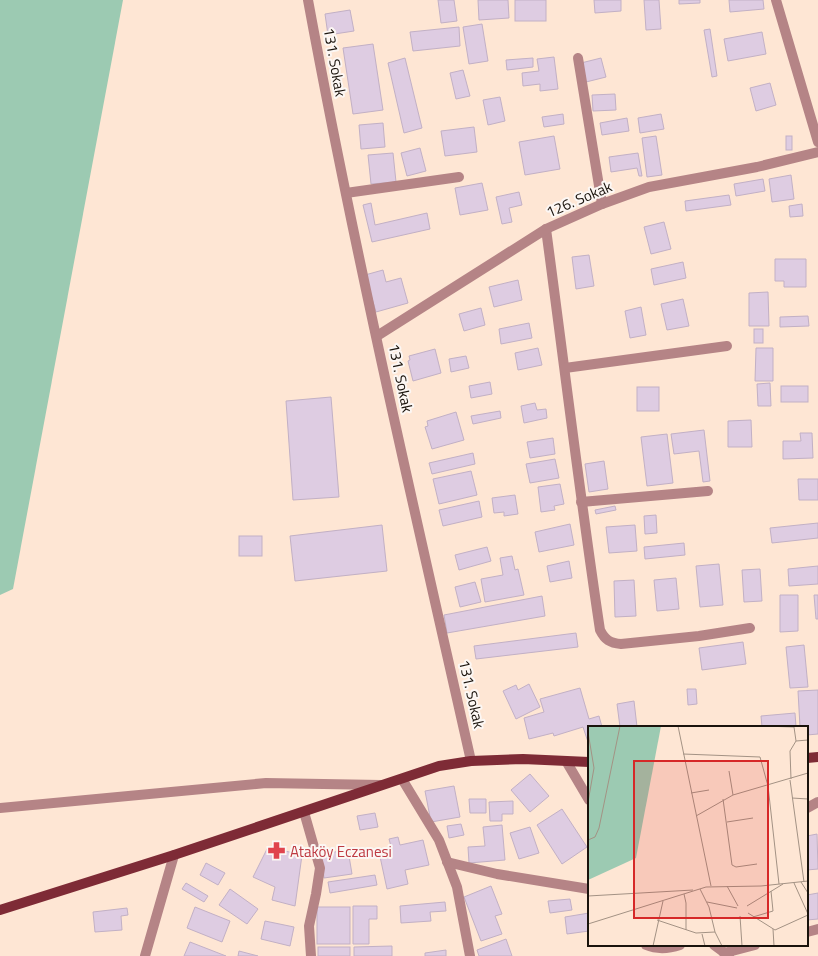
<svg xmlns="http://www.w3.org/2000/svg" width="818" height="956" viewBox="0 0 818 956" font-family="'Titillium Web',sans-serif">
  <rect width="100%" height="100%" fill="#fee6d4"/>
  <polygon fill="#9ccab2" points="0,0 123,0 13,589 0,595"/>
  <g fill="#decce2" stroke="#c2b0c5">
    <polygon points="438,0 454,0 457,21 441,23"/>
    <polygon points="478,0 508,0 509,18 479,20"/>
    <rect x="515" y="0" width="31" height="21"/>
    <polygon points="594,0 621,0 621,11 595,13"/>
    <polygon points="644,0 659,0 661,29 646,30"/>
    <polygon points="679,0 700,0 700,3 679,4"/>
    <polygon points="729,0 763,0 764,9 730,12"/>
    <polygon points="350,10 354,31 328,35 325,14"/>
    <polygon points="482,24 488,61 469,64 463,27"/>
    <polygon points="459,27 460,46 413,51 410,32"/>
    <polygon points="710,29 717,76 712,77 704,30"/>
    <polygon points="762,32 766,54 728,61 724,39"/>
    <polygon points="373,44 383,110 353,114 343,48"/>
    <polygon points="554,57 558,89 540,91 540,84 523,86 522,73 539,71 537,59"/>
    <polygon points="405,58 422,128 404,133 388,63"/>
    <polygon points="533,58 533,67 507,70 506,60"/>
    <polygon points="601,58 606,77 586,82 581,63"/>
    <polygon points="463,70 470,96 456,99 450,73"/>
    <polygon points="770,83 776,105 756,111 750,88"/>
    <polygon points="615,94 616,110 593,111 592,95"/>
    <polygon points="500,97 505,121 488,125 483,100"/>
    <polygon points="563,114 564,124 544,127 542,117"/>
    <polygon points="661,114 664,129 640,133 638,118"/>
    <polygon points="627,118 629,131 602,135 600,123"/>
    <polygon points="383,123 385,147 361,149 359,125"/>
    <polygon points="474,127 477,152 445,156 441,131"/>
    <polygon points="554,136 560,169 525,175 519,142"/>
    <polygon points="656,136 662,175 647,177 642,138"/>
    <rect x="786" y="136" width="6" height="14"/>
    <polygon points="420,148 426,171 407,176 401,153"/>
    <polygon points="393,153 396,182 371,184 368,155"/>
    <polygon points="638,153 642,176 639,176 637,168 611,172 609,157"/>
    <polygon points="791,175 794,199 772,202 769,179"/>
    <polygon points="763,179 765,191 736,196 734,184"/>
    <polygon points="482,183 488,210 460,215 455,188"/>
    <polygon points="519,192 522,205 509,208 512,222 502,224 496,197"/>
    <polygon points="729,195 731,205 686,211 685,201"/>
    <polygon points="371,203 375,225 427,213 430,229 372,242 363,205"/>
    <polygon points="802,204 803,216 790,217 789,206"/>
    <polygon points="664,222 671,249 651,254 644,227"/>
    <polygon points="589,255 594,286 576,289 572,257"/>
    <polygon points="775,259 806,259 806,287 784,287 784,281 775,281"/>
    <polygon points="683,262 686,278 654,285 651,269"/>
    <polygon points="383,270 386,282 401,278 408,303 376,312 365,275"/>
    <polygon points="518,280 522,300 494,307 489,287"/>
    <polygon points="768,292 769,326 749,326 749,293"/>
    <polygon points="683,299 689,326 667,330 661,304"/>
    <polygon points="641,307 646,335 630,338 625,311"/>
    <polygon points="481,308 485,325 464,331 459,314"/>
    <polygon points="808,316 809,326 780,327 780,317"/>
    <polygon points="529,323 532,338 501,344 499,329"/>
    <rect x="754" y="329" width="9" height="14"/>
    <polygon points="538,348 542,365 518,370 515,353"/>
    <polygon points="756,348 773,348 773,381 755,381"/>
    <polygon points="435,349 441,373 413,381 408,361 410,360 409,356"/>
    <polygon points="466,356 469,368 451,372 449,359"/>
    <polygon points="490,382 492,394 471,398 469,386"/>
    <polygon points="770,383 771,406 758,406 757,384"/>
    <rect x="781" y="386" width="27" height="16"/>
    <rect x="637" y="387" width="22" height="24"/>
    <polygon points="331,397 339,497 293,500 286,401"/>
    <polygon points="535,403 537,410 546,409 547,418 524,423 521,406"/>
    <polygon points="500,411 501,418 473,424 471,416"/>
    <polygon points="456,412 464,440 432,449 425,427 428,426 427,421"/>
    <polygon points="751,420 752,447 728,447 728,421"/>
    <polygon points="704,430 710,481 703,482 699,451 674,454 671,434"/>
    <polygon points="800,433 812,433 813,458 783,459 783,441 801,441"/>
    <polygon points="667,434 673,483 647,486 641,437"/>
    <polygon points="553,438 555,454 530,458 527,442"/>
    <polygon points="473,453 475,464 432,474 429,463"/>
    <polygon points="555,459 559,478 530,483 526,464"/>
    <polygon points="604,461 608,489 589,492 585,464"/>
    <polygon points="471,471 477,495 439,504 433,479"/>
    <polygon points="798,479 818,479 818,500 799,500"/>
    <polygon points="560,484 564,504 554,506 555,510 541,512 538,487"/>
    <polygon points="515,495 518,514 504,516 504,512 494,513 492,498"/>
    <polygon points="479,501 482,517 443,526 439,510"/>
    <polygon points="615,506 616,510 596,514 595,510"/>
    <polygon points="656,515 657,533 645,534 644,516"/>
    <polygon points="818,523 818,538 772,543 770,528"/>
    <polygon points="570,524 574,545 539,552 535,532"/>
    <polygon points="382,525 387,571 295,581 290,536"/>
    <polygon points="635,525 637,551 609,553 606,527"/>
    <rect x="239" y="536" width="23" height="20"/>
    <polygon points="684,543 685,555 645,559 644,547"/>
    <polygon points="487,547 491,561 459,570 455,555"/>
    <polygon points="512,556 515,570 518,569 524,595 485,602 481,579 503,575 500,558"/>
    <polygon points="569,561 572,578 550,582 547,566"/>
    <polygon points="719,564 723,605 700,607 696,566"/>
    <polygon points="818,566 818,584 789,586 788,569"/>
    <polygon points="760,569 762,601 744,602 742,570"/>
    <polygon points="676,578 679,609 657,611 654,580"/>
    <polygon points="634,580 636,616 615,617 614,581"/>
    <polygon points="475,582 481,602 460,607 455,587"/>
    <polygon points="780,595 798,595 798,631 780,632"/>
    <polygon points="814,595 818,595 818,619 816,619"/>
    <polygon points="542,596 545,616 447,633 444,615"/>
    <polygon points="576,633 578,647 476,659 474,646"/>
    <polygon points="743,642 746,664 702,670 699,648"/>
    <polygon points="804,645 808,687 790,688 786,647"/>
    <polygon points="529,684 540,707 516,719 503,691 516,685 518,690"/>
    <polygon points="580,688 589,719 599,716 602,727 589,727 589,745 583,727 554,736 553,733 529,739 524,718 544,712 540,699"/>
    <polygon points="687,689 696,689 697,704 688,705"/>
    <polygon points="818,690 818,734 807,735 807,727 800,727 798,691"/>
    <polygon points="634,701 637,727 620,727 617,704"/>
    <polygon points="795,713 796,727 762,727 761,716"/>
    <polygon points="530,774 549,796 530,812 511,790"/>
    <polygon points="454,786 460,817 431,822 425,791"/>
    <polygon points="469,799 486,799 486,813 470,813"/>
    <polygon points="513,801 513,814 502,814 502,821 490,821 489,802"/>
    <polygon points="562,809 587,847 562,864 537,825"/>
    <polygon points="375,813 378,827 360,830 357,816"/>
    <polygon points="461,824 464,835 449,838 447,826"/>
    <polygon points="502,825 505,860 469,863 468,847 485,846 483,827"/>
    <polygon points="530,827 539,853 519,859 510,833"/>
    <polygon points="817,834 818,869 807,870 807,836"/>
    <polygon points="398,837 400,845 423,840 429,865 405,870 408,884 387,889 379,852 392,850 389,839"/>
    <polygon points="268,847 302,855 295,906 272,900 275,887 253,877"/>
    <polygon points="348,850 352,874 324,878 321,854"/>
    <polygon points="206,863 225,873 218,885 200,875"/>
    <polygon points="375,875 377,885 330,893 328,882"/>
    <polygon points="186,883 208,896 204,902 182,889"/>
    <polygon points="491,886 502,914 495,916 502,934 481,941 464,897"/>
    <polygon points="230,889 258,909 247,924 219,905"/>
    <polygon points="818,893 818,919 807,920 807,895"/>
    <polygon points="570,899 572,910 550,913 548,901"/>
    <polygon points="445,902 446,911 430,912 431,921 401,923 400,906"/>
    <polygon points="353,906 377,906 377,919 369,919 369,944 353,944"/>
    <polygon points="195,907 230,921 222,942 187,928"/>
    <rect x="317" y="907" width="33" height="37"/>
    <polygon points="127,908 128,915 121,916 122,930 95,932 93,912"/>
    <polygon points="589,913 589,931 567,934 565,917"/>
    <polygon points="265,921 294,927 290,946 261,939"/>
    <polygon points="506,939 512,956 479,956 477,950"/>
    <polygon points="190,942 226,956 184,956"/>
    <polygon points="392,946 392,956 354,956 354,947"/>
    <rect x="318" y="947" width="32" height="9"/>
    <polygon points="446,950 446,956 425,956 425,953"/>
    <polygon points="239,951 258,956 238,956"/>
  </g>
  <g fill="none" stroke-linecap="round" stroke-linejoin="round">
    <g stroke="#b58486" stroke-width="10">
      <path d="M308 0C355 255 414 508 471 761"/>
      <polyline points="776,0 818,142"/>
      <polyline points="578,58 602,204"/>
      <polyline points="346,193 459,177"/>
      <path d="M546 229C564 363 580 497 600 630 605 640 610 643 621 644L699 636 750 628"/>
      <polyline points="377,336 546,229 602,204 649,187 757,167 818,152"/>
      <polyline points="565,368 727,346"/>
      <polyline points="581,502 708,491"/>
      <polyline points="566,761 589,800"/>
      <polyline points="402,779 439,840 457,887 470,956"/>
      <polyline points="0,808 266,783 381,785"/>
      <polyline points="807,808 818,802"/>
      <polyline points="304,812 320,868 316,894 309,926 311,956"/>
      <polyline points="447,862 497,874 589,889"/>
      <polyline points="807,932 818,929"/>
      <path d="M646 945C658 950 668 949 680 945"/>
      <polyline points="714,945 729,956"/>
      <polyline points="724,953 755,945"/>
      <polyline points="145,956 174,855"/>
    </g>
    <g stroke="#7e2b36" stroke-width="10">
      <polyline points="807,758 818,757"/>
      <polyline points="0,910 174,855 439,766 471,761 523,759 589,762"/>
    </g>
  </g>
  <defs>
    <symbol id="pharmacy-bare" viewBox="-9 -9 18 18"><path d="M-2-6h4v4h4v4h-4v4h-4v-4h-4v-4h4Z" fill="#e0444e" stroke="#fcf7f4" stroke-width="2.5" paint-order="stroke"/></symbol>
  </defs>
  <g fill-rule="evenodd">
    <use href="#pharmacy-bare" x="264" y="838" width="25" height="25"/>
  </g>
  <g text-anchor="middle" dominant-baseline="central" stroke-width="4" stroke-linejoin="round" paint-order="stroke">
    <g font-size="15" fill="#1a130c" stroke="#fcf7f4">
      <text transform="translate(335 62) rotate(80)">131. Sokak</text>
      <text transform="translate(579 199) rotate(-23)">126. Sokak</text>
      <text transform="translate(401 378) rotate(78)">131. Sokak</text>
      <text transform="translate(472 694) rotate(77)">131. Sokak</text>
    </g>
    <g font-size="15" fill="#be3a42" stroke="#fcf7f4" text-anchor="start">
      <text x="290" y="851">Ataköy Eczanesi</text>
    </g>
  </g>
  <g transform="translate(588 726)">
    <rect width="220" height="220" fill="#fee6d4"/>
    <path d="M0 0H73L48 132 0 154Z" fill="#9ccab2"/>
    <path fill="none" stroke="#a39284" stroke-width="1" d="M90 0 123 160M174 0 206 1 208 15 220 14M0 6 6 42 0 76M95 28 172 31 180 60 191 158M141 45 145 69M203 53 202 25 208 15M202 54 216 156M103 67 121 64M204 72 220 73M135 73 144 139 148 141 169 138M108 90 145 69 220 47M139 96 165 92M0 114 7 111 11 102 32 0M213 156 220 167M206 157 220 188M139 160 150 180M112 163 121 181 127 206M96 168 98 177V204M0 170 105 164M119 176 149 182M159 180 195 158M160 187 187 204 220 189M152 190 154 220M165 191 185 185 183 165M69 194 108 207 127 206 134 220M0 198 118 161 173 160 220 155M185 203 186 220M114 208 117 220M65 220 75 175"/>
    <path fill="#d62828" fill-opacity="0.15" stroke="#d62828" stroke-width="2" d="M46 35H180V192H46Z"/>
    <rect width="220" height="220" fill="none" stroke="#1a130c" stroke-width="2"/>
  </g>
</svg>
